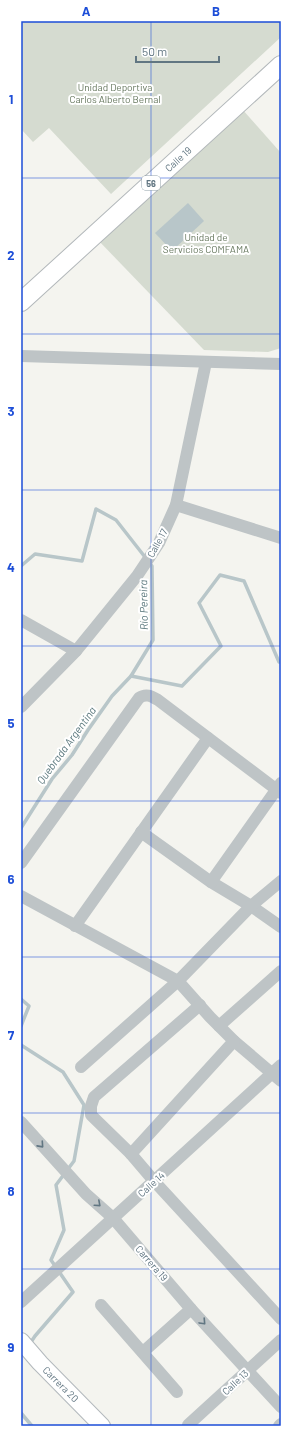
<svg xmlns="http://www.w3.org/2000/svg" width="302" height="1447" viewBox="0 0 302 1447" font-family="Barlow,sans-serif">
  <rect width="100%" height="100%" fill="#f4f4ef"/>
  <g fill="#d5dbd0">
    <polygon points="21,21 281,21 281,37 111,194 49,128 33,142 21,129"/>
    <polygon points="242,109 281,153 281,348 268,352 204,350 97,239"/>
  </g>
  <polygon fill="#b8c6c9" points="188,203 204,221 172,251 155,233"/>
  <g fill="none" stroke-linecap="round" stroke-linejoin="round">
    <g stroke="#b8c6c9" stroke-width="3.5">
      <polyline points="21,566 35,554 82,561 96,509 116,520 152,566 153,640 131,676 182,686 221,646 199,603 220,575 244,581 279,662 281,662"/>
      <polyline points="21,828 52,779 72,755 88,730 112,696 131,676"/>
      <polyline points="21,999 29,1006 21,1026"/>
      <polyline points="21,1045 63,1072 84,1105 74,1161 56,1185 64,1230 51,1260 73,1292 35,1336 29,1345"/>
      <polyline points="21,1413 32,1426"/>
    </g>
    <defs>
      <polyline id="secondary" points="21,1341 40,1363 102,1426"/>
      <polyline id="primary" points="21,302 281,65"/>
    </defs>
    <use href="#secondary" stroke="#b3b9bd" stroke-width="18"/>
    <use href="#primary" stroke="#b2b7ba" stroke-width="20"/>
    <g stroke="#bec4c6" stroke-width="12">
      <polyline points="21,356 281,364"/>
      <polyline points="176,505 281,538"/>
      <polyline points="21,620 76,651"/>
      <polyline points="21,707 76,651 137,576 159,543 176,505 206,362"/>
      <polyline points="141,832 211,882 251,906 281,927"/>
      <path d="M21 863 139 698C146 693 151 696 158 700L281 793"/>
      <polyline points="211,882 281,783"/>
      <polyline points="21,896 178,981 210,1017 234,1041 281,1081"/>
      <polyline points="75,926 208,738"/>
      <polyline points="200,1005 94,1097 91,1106 91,1115 131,1154 154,1181 281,1319"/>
      <polyline points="219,1026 281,971"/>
      <polyline points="81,1067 178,981 251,906 281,881"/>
      <polyline points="21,1122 86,1194 113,1218 191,1309 281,1407"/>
      <polyline points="131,1154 234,1041"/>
      <polyline points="21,1302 281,1065"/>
      <polyline points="101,1305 177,1392"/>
      <polyline points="143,1352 191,1309"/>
      <polyline points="188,1425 281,1340"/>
      <polyline points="279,1426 281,1424"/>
    </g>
    <use href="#secondary" stroke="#fff" stroke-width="16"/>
    <use href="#primary" stroke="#fff" stroke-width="18"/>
  </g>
  <defs><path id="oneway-chevron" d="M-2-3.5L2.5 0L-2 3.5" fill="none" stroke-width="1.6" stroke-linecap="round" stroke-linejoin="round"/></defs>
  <g stroke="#617682">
    <use href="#oneway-chevron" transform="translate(41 1145) rotate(48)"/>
    <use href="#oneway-chevron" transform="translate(98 1204) rotate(42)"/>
    <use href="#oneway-chevron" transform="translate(203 1322) rotate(47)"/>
  </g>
  <path fill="none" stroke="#1d4ed8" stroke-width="1" stroke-opacity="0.55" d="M151 21V1426M21 178H281M21 334H281M21 490H281M21 646H281M21 801H281M21 957H281M21 1113H281M21 1269H281"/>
  <g text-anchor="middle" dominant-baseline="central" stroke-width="4" stroke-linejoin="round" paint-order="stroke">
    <rect fill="#fff" stroke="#909fa8" stroke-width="1" x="142" y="176" width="18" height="14" rx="3"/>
    <g font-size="9" font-weight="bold" fill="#617682">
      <text x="151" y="183">56</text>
    </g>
    <g font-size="10" fill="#687960" stroke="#fff">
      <text x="115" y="87">Unidad Deportiva<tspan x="115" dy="12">Carlos Alberto Bernal</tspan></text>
      <text x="206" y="237">Unidad de<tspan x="206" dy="12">Servicios COMFAMA</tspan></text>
    </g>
    <g font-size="10" fill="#617682" stroke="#fff">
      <text transform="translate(178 159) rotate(-42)">Calle 19</text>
      <text transform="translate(157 543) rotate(-61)">Calle 17</text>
      <text transform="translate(151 1184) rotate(-42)">Calle 14</text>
      <text transform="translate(152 1263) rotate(49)">Carrera 19</text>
      <text transform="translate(235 1382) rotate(-43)">Calle 13</text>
      <text transform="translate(61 1384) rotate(45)">Carrera 20</text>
    </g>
    <g font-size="11" font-style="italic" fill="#5d7a7f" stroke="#fff">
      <text transform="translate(143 605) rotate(-91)">Río Pereira</text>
      <text transform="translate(66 745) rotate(-54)">Quebrada Argentina</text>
    </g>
  </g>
  <rect width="302" height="1447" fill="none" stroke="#ffffff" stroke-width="44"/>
  <path d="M136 56v6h83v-6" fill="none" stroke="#617682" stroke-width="2"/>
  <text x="142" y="56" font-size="12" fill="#617682" stroke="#ffffff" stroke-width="3" paint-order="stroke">50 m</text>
  <rect x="22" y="22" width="258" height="1403" fill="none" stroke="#1d4ed8" stroke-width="1.5"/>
  <g font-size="13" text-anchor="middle" font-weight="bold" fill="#1d4ed8">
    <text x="86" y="16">A</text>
    <text x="216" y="16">B</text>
    <text x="11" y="104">1</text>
    <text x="11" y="260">2</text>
    <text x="11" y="416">3</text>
    <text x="11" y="572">4</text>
    <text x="11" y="728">5</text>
    <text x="11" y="884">6</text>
    <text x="11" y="1040">7</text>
    <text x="11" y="1196">8</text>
    <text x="11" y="1352">9</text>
  </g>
</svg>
